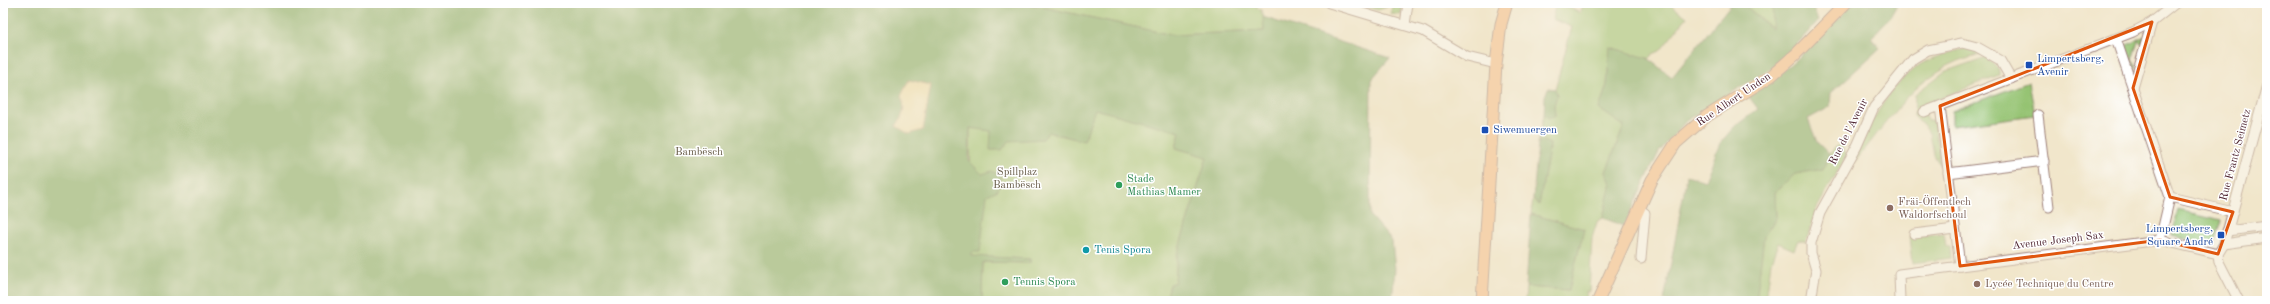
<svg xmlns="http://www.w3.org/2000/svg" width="2270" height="304" viewBox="0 0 2270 304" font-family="'Old Standard TT',serif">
  <rect width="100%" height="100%" fill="#fff"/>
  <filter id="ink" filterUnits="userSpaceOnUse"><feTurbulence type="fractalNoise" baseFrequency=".025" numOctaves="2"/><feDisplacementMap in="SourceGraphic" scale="8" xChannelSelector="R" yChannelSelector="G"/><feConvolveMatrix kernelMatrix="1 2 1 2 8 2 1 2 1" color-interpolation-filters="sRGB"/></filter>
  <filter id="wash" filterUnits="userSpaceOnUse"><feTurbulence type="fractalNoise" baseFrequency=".012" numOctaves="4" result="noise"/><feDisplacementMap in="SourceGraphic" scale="16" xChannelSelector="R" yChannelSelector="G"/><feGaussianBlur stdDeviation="0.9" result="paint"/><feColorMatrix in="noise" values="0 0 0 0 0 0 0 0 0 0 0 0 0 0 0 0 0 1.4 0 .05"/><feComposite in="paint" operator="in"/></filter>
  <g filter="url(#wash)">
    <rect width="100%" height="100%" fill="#f1e6cb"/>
    <g fill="#95c372" stroke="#70714e">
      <polygon points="1024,3 1258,3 1257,8 1262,10 1261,13 1263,14 1264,31 1172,35"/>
      <polygon points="1351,3 1373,5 1388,3 1387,7 1378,10"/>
      <polygon points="1393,3 1403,3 1401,15 1390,14"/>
      <polygon points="1556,3 1560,3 1580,13 1585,3 1668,3 1687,17 1660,51 1653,54 1648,59 1610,47 1607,85 1599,109 1624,126 1606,172 1611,183 1603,218 1597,222 1592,238 1589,292 1586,292 1587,301 1525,301 1526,287 1569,290 1584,229 1531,214 1533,198 1539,205 1550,144 1543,141 1538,144 1544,115 1549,118 1555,116 1554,105 1557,95 1555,89 1572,27 1552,19"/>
      <polygon points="1742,3 1773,3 1773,29"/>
      <polygon points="2145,36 2143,44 2139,40 2133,60 2137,67 2135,69 2127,45"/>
      <path d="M1968 48 1975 49 1981 54C1916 68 1889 122 1849 169 1868 132 1884 87 1921 64 1935 56 1952 52 1968 48Z"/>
      <polygon points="1986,57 1999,70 1999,75 1921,106 1927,121 1934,120 1940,165 1934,155 1930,133 1914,116 1915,94 1944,72"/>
      <polygon points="2029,82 2035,115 1952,126 1952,111"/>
      <polygon points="1095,108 1180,132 1176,148 1207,157 1177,255 1175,282 1170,284 1166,301 982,301 983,262 1030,263 1030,259 972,257 970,128 1048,132 1084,141"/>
      <polygon points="1840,143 1847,155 1816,210 1806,242 1798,240 1794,250 1778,243 1771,262 1766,301 1756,301 1764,236 1776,218 1775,192 1795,174 1823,169 1829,154"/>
      <polygon points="2178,210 2221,220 2214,242 2209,244 2172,235"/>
      <polygon points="1944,233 1946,246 1950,246 1951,258 1913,263 1910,237"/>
    </g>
    <g fill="#78a964" stroke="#616448" fill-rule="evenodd">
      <path d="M3 3H1024L1172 35 1264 31 1263 17 1390 58 1371 80 1370 216 1392 241 1395 269 1392 301H1166L1170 284 1175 282 1177 255 1207 157 1176 148 1180 132 1095 109 1084 141 1048 132 1043 139 1009 141 1002 150H990L991 131 970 128 969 161 982 174 992 171 1002 176 998 190 987 195 980 252H972V256L1030 259V263L983 262 982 301H3ZM905 105 909 133 896 126 902 118Z"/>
      <polygon points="1732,3 1742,3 1772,29 1773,3 1811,3 1818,21 1780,63 1686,121 1659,152 1624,226 1603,218 1611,183 1606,172 1624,126 1599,109 1607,85 1610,47 1647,58 1672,77"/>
      <path d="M1853 3H1898L1890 17 1871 38 1880 48 1831 93 1830 107 1808 119 1817 142 1829 154 1823 169 1795 174 1775 192 1776 218 1764 236 1756 301H1664L1687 175 1705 181 1720 143 1734 127 1758 109 1749 97C1788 69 1821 37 1853 3Z"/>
      <polygon points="1548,88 1555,89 1557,95 1554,105 1555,116 1549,118 1544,115 1545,96"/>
      <polygon points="1543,141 1550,144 1539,205 1533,198 1538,144"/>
      <polygon points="1531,214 1584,229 1569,290 1526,287"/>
    </g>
    <path fill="#eeda9e" stroke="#9c7c64" d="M909 80 931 85 923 130 909 134 896 126C904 115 906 108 901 96Z"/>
  </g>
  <g filter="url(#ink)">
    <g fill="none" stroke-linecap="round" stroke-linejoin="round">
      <defs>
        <g id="minor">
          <polyline points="1329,3 1423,31 1467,57 1496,64"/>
          <polyline points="1405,25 1408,3"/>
          <polyline points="2116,39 2170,197"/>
          <polyline points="2133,88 2152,22"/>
          <polyline points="1940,106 1960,266"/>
          <polyline points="1924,112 2133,32 2152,22 2176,3"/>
          <polyline points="2038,115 2049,207"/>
          <polyline points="1948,173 2044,161"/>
          <polyline points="2170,197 2233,212"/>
          <polyline points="1639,209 1645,213 1641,259"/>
          <polyline points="2227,231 2267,226"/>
          <polyline points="1914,234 1955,229"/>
          <polyline points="2160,240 2170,197"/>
          <polyline points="2224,244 2267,238"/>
          <polyline points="1811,301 1816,270 1811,253 1811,243 1820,213 1857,146 1874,107 1913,59 1928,50 1962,43 1977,47 2000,60 2011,79"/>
          <polyline points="1900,301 1899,274 2160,240 2218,254"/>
          <polyline points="2239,301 2219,262 2218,254 2224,244 2267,85"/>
        </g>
        <g id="major">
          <polyline points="1482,301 1496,64 1501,24 1507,3"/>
          <polyline points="1598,301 1652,180 1676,143 1707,116 1771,76 1795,55 1846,3"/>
        </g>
      </defs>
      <use href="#minor" stroke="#9e827b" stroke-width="11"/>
      <use href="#major" stroke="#9e827b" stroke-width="13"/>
      <use href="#minor" stroke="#fff" stroke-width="9"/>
      <use href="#major" stroke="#fabc8b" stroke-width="11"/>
    </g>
  </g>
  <path d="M0 0H2270V304H0ZM2152 22 2133 88 2170 197 2233 212 2218 254 2160 240 1960 266 1940 106Z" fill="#f1e6cb" fill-opacity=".55" fill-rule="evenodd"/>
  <path fill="none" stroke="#e0560e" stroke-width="3" stroke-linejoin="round" d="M2152 22 2133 88 2170 197 2233 212 2218 254 2160 240 1960 266 1940 106Z"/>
  <g fill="#1a4fb4" stroke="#fff" stroke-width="1.5">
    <rect x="2025" y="61" width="8" height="8" rx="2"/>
    <rect x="1481" y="126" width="8" height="8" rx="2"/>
    <rect x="2217" y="231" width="8" height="8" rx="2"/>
  </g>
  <g fill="#2e9e5b" stroke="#fff" stroke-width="1.5">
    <circle cx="1119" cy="185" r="4"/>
    <circle cx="1005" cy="282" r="4"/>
  </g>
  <g fill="#8d6e63" stroke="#fff" stroke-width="1.5">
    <circle cx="1890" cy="208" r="4"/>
    <circle cx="1977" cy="284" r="4"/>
  </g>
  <circle fill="#0f9aa8" stroke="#fff" stroke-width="1.5" cx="1086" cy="250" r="4"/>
  <g text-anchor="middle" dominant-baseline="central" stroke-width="3" stroke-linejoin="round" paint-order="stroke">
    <g font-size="11" fill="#164399" stroke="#fff" text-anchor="start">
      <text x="2037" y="59">Limpertsberg,<tspan x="2037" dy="13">Avenir</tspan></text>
      <text x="1493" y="130">Siwemuergen</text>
      <text x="2213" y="229" text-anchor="end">Limpertsberg,<tspan x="2213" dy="13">Square André</tspan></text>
    </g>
    <g font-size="11" fill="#4a1f2b" stroke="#fff">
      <text transform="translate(1734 100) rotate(-34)">Rue Albert Unden</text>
      <text transform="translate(1849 132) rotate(-63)">Rue de l'Avenir</text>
      <text transform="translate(2236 155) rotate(-75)">Rue Frantz Seimetz</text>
      <text transform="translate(2058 241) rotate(-7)">Avenue Joseph Sax</text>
    </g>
    <g font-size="11" fill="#645844" stroke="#fff">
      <text x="699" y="152">Bambësch</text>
      <text x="1017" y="172">Spillplaz<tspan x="1017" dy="13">Bambësch</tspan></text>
    </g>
    <g font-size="11" fill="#27864d" stroke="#fff" text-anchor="start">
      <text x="1127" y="179">Stade<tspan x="1127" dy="13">Mathias Mamer</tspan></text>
      <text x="1013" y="282">Tennis Spora</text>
    </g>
    <g font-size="11" fill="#785e54" stroke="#fff" text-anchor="start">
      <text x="1898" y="202">Fräi-Öffentlech<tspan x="1898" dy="13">Waldorfschoul</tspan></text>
      <text x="1985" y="284">Lycée Technique du Centre</text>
    </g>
    <g font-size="11" fill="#0d838f" stroke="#fff" text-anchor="start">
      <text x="1094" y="250">Tenis Spora</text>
    </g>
  </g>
  <rect width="2270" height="304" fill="none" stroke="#fff" stroke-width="16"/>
</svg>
